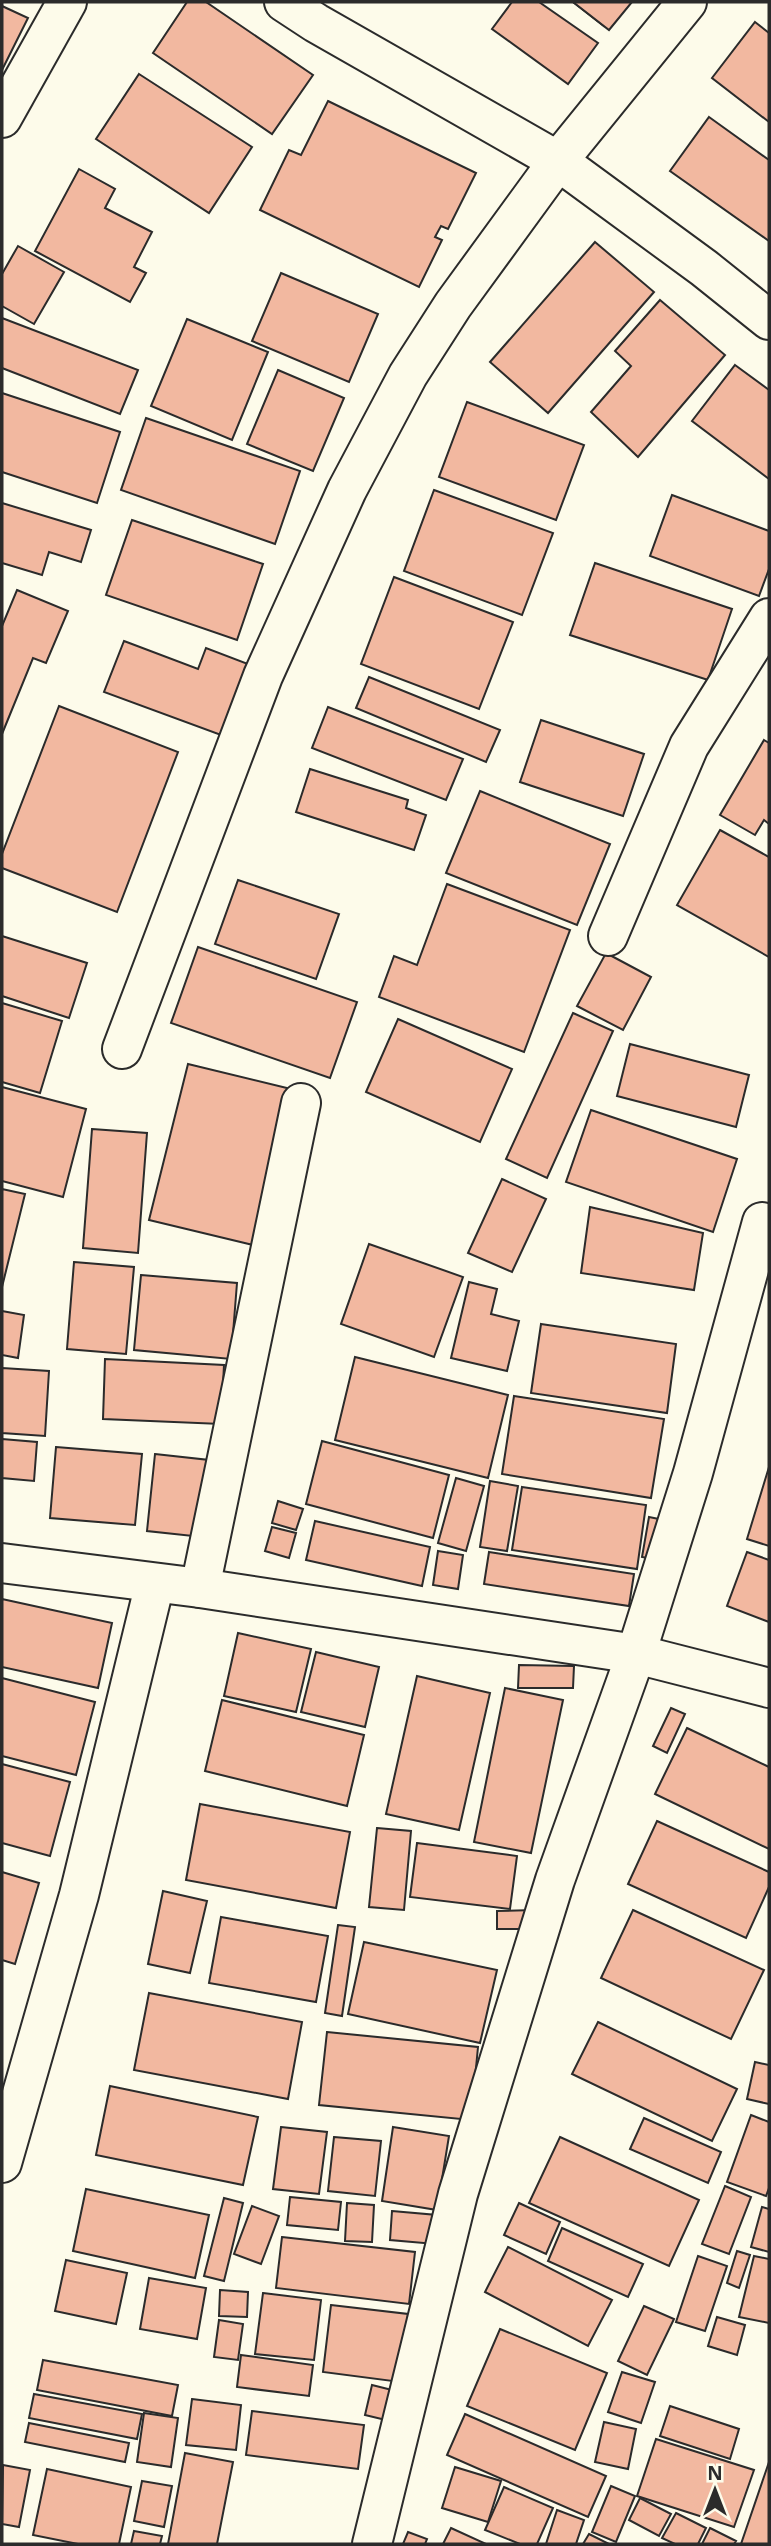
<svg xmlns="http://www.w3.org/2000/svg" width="771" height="2546" viewBox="0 0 771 2546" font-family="'Noto Sans',sans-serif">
  <rect width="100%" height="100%" fill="#fdfbea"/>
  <g fill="#f2b8a0" stroke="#2b2b2b" stroke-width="2">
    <polygon points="187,2 206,2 313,75 272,134 153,53"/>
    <polygon points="512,2 539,2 598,43 568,84 492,29"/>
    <polygon points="573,2 623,2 604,26"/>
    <polygon points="573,2 632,2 609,30"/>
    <polygon points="2,6 28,18 2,70"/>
    <polygon points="755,22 769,33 769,122 712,78"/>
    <polygon points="139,74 252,147 209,213 96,139"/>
    <polygon points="328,101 476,173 448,229 441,226 435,237 442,240 419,287 260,210 289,150 301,155"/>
    <polygon points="709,117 769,160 769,241 670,171"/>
    <polygon points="79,169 115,189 105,208 152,232 134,267 146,273 130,302 35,251"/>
    <polygon points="595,242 654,292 548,413 490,362"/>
    <polygon points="18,246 64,272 34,324 2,306 2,274"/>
    <polygon points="281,273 378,314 349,382 252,341"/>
    <polygon points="660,300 725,355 638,457 591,412 631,366 615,351"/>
    <polygon points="2,318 138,370 120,414 2,368"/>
    <polygon points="187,319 268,352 232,440 151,406"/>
    <polygon points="735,365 769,390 769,479 692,421"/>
    <polygon points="278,370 344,398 313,471 247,444"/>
    <polygon points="2,393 120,432 97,503 2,472"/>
    <polygon points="467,402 584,445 556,520 439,477"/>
    <polygon points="146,418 300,471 275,544 121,490"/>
    <polygon points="434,490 553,533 522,615 404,571"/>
    <polygon points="672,495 769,531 769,569 759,596 650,556"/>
    <polygon points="2,503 91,530 81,562 49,552 42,575 2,563"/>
    <polygon points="132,520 263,564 237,640 106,595"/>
    <polygon points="595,563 732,609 708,680 570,635"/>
    <polygon points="394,577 513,622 479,709 361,664"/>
    <polygon points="17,590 68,611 46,663 33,658 2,734 2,626"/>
    <polygon points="124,641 198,669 206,648 248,664 221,735 104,692"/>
    <polygon points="369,677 500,730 486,762 356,708"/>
    <polygon points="59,706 178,752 117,912 2,868 2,854"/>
    <polygon points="328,707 463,759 446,800 312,748"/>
    <polygon points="541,720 644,754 623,816 520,782"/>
    <polygon points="764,740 769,743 769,824 764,820 755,835 720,815"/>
    <polygon points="310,769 408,800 406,808 426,815 414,850 296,812"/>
    <polygon points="480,791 610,844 577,925 446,873"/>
    <polygon points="720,830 769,857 769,957 677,905"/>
    <polygon points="238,880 339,914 316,979 215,944"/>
    <polygon points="447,884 570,930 524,1052 379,997 394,956 417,965"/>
    <polygon points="2,936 87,963 69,1018 2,996"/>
    <polygon points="198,947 357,1002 330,1078 171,1023"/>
    <polygon points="606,953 651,977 623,1030 577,1006"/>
    <polygon points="2,1003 62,1021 40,1093 2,1082"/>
    <polygon points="573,1013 613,1031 547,1178 506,1159"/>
    <polygon points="398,1019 512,1069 480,1142 366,1092"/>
    <polygon points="630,1044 749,1075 736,1127 617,1096"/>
    <polygon points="188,1064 291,1089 253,1245 149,1220"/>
    <polygon points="2,1087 86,1109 63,1197 2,1181"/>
    <polygon points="591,1110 737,1159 713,1232 566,1182"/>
    <polygon points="92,1129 147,1133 138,1253 83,1248"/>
    <polygon points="502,1179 546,1199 512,1272 468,1253"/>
    <polygon points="2,1189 25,1194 2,1287"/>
    <polygon points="590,1207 703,1233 694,1290 581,1273"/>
    <polygon points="369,1244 463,1277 434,1357 341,1324"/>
    <polygon points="74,1262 134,1267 126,1354 67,1349"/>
    <polygon points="141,1275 237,1283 231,1359 134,1350"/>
    <polygon points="469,1282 497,1289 491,1314 519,1321 507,1371 451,1358"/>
    <polygon points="2,1311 24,1315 18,1358 2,1355"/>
    <polygon points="541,1324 676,1344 667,1413 531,1393"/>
    <polygon points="355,1357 508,1395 488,1478 335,1440"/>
    <polygon points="105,1359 224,1365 221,1424 103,1419"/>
    <polygon points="2,1368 49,1371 45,1436 2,1433"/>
    <polygon points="514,1396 664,1419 651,1498 502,1474"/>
    <polygon points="2,1439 37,1442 34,1481 2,1478"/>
    <polygon points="322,1441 449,1475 433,1538 306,1504"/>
    <polygon points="56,1447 142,1454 135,1525 50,1518"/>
    <polygon points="155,1454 209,1460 202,1537 147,1531"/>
    <polygon points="769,1467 769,1546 747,1539"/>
    <polygon points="456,1478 484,1486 466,1551 438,1543"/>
    <polygon points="490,1481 518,1486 507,1551 480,1547"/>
    <polygon points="522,1487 646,1505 637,1569 512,1550"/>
    <polygon points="278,1501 303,1509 296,1530 272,1523"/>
    <polygon points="649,1517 669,1521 663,1561 642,1557"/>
    <polygon points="315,1521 430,1547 422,1586 306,1560"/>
    <polygon points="272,1527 296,1533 289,1558 265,1551"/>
    <polygon points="438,1551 463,1555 458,1589 433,1585"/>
    <polygon points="489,1552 634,1574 629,1606 484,1584"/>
    <polygon points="747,1552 769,1560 769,1622 727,1606"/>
    <polygon points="2,1599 112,1623 98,1688 2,1667"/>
    <polygon points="238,1633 311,1649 296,1712 224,1696"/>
    <polygon points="316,1652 379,1667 365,1727 301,1712"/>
    <polygon points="519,1665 574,1666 573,1688 518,1688"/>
    <polygon points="417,1676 490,1693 459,1830 386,1814"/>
    <polygon points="2,1678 95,1702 76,1775 2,1756"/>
    <polygon points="505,1688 563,1700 531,1853 474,1842"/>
    <polygon points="222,1700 364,1735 347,1806 205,1771"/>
    <polygon points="671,1708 685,1714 667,1753 653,1746"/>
    <polygon points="687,1728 769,1767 769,1849 655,1794"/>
    <polygon points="2,1764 70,1782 50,1856 2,1843"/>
    <polygon points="200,1804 350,1832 336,1908 186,1880"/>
    <polygon points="657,1821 769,1872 769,1887 746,1938 628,1884"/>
    <polygon points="377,1828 411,1831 404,1910 369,1907"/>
    <polygon points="417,1843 517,1856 510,1909 410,1897"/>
    <polygon points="2,1872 39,1883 15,1964 2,1960"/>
    <polygon points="163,1891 207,1901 190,1973 148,1964"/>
    <polygon points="534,1910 534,1929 497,1929 497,1911"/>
    <polygon points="633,1910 764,1970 731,2039 601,1978"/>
    <polygon points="221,1917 328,1936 316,2002 209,1983"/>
    <polygon points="338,1925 355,1927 342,2016 325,2013"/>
    <polygon points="364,1942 497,1970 480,2043 348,2014"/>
    <polygon points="149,1993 302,2022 288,2099 134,2070"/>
    <polygon points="598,2022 737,2089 712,2141 572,2074"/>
    <polygon points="327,2032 478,2047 471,2120 319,2105"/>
    <polygon points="755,2062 769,2065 769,2104 747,2099"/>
    <polygon points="110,2086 258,2117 243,2185 96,2155"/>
    <polygon points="751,2115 769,2122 769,2188 766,2196 727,2182"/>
    <polygon points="644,2118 721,2152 708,2183 630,2149"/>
    <polygon points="281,2127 327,2132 319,2194 273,2189"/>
    <polygon points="393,2127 449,2136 437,2210 382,2201"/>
    <polygon points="334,2137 381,2141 375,2196 328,2191"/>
    <polygon points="560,2137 699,2200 669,2266 529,2203"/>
    <polygon points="725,2186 751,2197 729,2254 702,2244"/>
    <polygon points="86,2189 209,2215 195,2278 73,2251"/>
    <polygon points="290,2197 341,2202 338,2230 287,2225"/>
    <polygon points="224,2198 243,2203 224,2281 204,2276"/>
    <polygon points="347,2203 374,2205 372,2242 345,2241"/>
    <polygon points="519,2203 560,2222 546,2254 504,2235"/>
    <polygon points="252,2206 279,2216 261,2264 234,2254"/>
    <polygon points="762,2207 769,2209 769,2252 751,2247"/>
    <polygon points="392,2211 437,2215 435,2244 390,2240"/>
    <polygon points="562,2228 643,2264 628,2297 548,2261"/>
    <polygon points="282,2237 415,2252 409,2304 276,2288"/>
    <polygon points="508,2247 612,2300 588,2346 485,2292"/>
    <polygon points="737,2251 750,2255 739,2288 727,2283"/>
    <polygon points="698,2256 727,2266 705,2331 676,2322"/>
    <polygon points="754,2256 769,2259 769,2323 739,2317"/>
    <polygon points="66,2260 127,2273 116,2324 55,2311"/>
    <polygon points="149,2278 206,2288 197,2339 140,2329"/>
    <polygon points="220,2290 248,2292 247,2317 219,2316"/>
    <polygon points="263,2293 321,2300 314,2360 255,2354"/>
    <polygon points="331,2305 408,2314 400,2382 323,2372"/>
    <polygon points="644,2306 674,2319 647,2375 618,2361"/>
    <polygon points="717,2317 745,2325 737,2355 708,2346"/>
    <polygon points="219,2320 243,2324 238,2360 214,2357"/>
    <polygon points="500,2329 607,2373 575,2450 467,2406"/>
    <polygon points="241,2355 313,2365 309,2396 237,2387"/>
    <polygon points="43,2360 178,2385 172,2416 37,2390"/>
    <polygon points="622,2372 655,2382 641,2423 608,2412"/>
    <polygon points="372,2385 396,2391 390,2421 365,2415"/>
    <polygon points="34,2394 142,2414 137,2439 29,2418"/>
    <polygon points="192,2399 241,2405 236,2450 186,2445"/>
    <polygon points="670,2406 739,2429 730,2459 660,2436"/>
    <polygon points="252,2411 364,2425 358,2469 246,2455"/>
    <polygon points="144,2413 178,2418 171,2467 137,2462"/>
    <polygon points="465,2414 606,2476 588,2517 447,2455"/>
    <polygon points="604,2422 636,2429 628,2469 595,2462"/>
    <polygon points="29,2423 129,2443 125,2462 25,2442"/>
    <polygon points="656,2439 754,2470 734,2527 637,2496"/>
    <polygon points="185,2453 233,2462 217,2544 168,2544"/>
    <polygon points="769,2462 769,2544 741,2544"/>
    <polygon points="3,2465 30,2470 19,2527 2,2524"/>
    <polygon points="455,2467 501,2481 488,2522 442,2508"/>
    <polygon points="47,2469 131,2487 119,2544 78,2544 33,2535"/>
    <polygon points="142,2481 172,2486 164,2527 134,2521"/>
    <polygon points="611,2486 635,2496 616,2542 592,2532"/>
    <polygon points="504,2487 553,2508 537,2544 520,2544 485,2530"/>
    <polygon points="640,2498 671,2514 659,2536 629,2520"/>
    <polygon points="557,2510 584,2520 576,2544 546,2544"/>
    <polygon points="676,2513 706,2528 698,2544 675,2544 662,2538"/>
    <polygon points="451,2528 486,2544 443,2544"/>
    <polygon points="710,2528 736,2541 734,2544 702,2544"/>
    <polygon points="134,2531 162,2536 160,2544 131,2544"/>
    <polygon points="408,2532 427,2539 425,2544 403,2544"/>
    <polygon points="589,2534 609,2544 583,2544"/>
  </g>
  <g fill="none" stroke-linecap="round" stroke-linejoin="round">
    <defs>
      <g id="minor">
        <polyline points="284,2 316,23 558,161 704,268 769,320"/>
        <polyline points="2,118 67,2"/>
        <polyline points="608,936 689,746 769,618"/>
        <polyline points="122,1049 263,676 347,490 408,375 453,305 558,161 687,2"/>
        <polyline points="2,1563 200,1588 636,1654 769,1688"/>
        <polyline points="200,1588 301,1103"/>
        <polyline points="2,2163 79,1895 155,1583"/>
        <polyline points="372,2544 458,2194 555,1880 636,1654 693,1473 762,1222"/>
      </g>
    </defs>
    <use href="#minor" stroke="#2b2b2b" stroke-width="42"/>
    <use href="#minor" stroke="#fdfbea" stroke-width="38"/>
  </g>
  <rect width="771" height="2546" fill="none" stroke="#2b2b2b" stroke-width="7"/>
  <g transform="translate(715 2490)" stroke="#fdfbea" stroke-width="5" paint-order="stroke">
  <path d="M0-5L12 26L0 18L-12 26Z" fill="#2b2b2b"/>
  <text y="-10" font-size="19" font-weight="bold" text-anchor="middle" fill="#2b2b2b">N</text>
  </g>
</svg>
